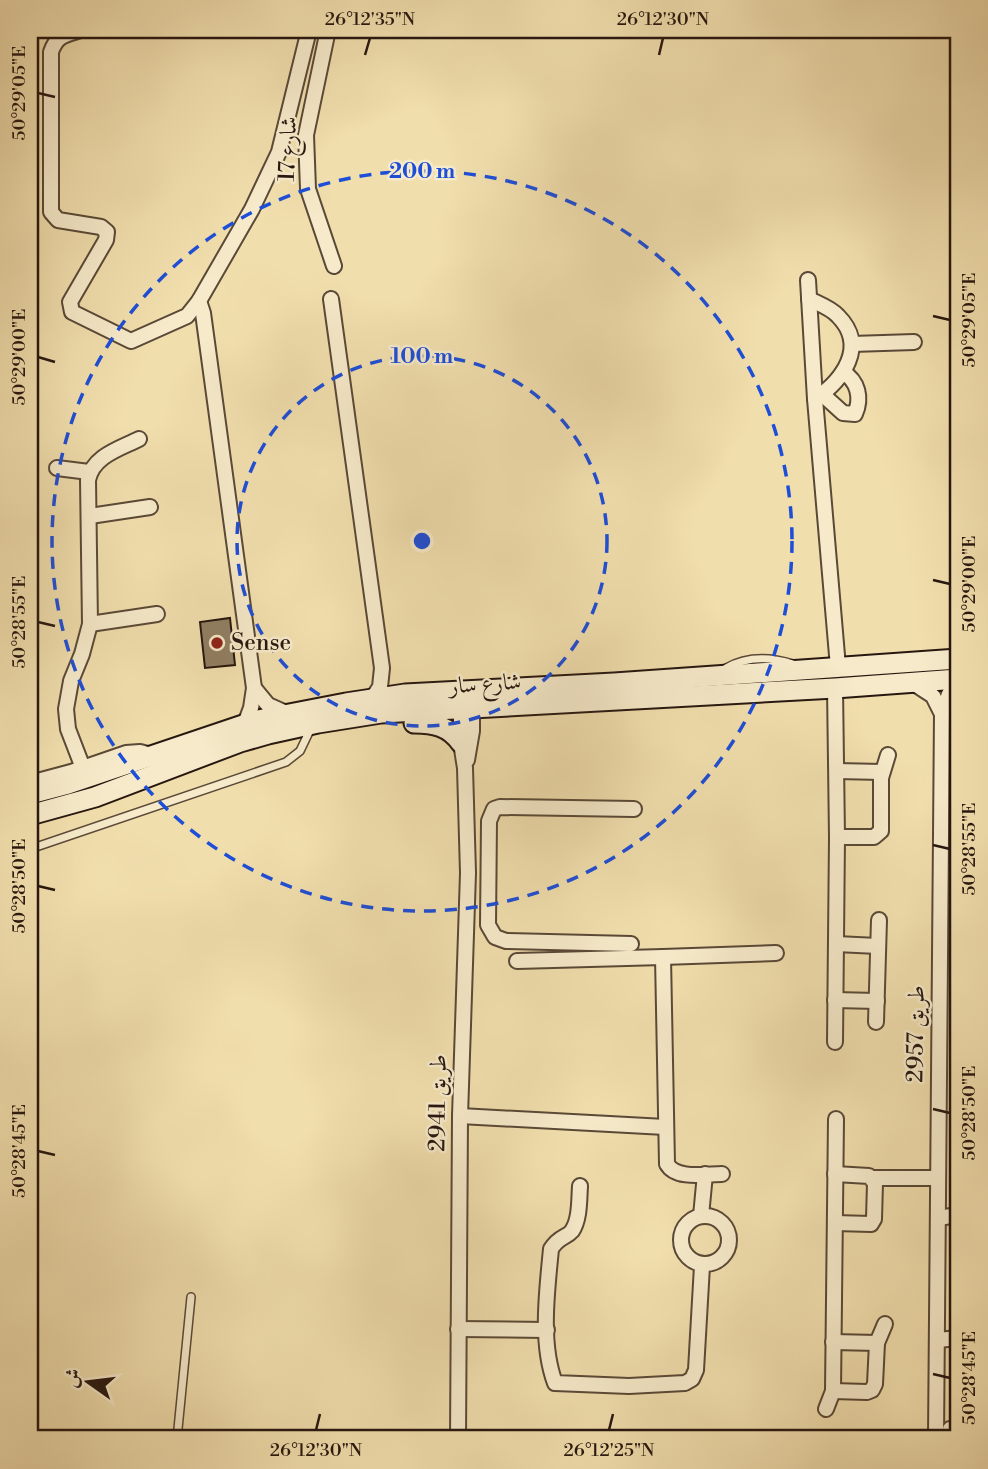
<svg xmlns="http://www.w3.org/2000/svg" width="988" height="1469" viewBox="0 0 988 1469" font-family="'Libre Bodoni',Amiri,serif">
  <rect width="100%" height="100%" fill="#f1dead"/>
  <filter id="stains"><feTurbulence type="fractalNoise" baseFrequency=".00286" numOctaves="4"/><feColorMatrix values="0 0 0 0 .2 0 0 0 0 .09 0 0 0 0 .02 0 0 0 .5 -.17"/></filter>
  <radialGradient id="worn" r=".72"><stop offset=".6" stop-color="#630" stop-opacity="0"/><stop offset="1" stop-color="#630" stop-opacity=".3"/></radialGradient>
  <polygon fill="#907e62" stroke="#271710" stroke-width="2" points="230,618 235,665 205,668 200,622"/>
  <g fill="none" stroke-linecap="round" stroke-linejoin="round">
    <defs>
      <g id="lane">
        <path d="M726 668C747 656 771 657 793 664"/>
        <polyline points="30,849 286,762 300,751 311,728"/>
        <polyline points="177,1439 191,1297"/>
      </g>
      <g id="street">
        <path d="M81 30C65 35 57 35 51 52V212L58 220 101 227 107 232 106 240 70 302 72 312 131 341 187 316 199 301 252 209 279 152 309 30"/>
        <polyline points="328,30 306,135 308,189 334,266"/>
        <polyline points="808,280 815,399 838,667"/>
        <polyline points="331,299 382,668 380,687 372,699"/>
        <path d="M809 299C819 304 831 308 838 316 868 346 843 380 815 399"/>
        <polyline points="199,301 203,313 254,688 251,708 245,724"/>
        <polyline points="852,344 914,342"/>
        <path d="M822 394 843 413 855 414C862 398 858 381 843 372"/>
        <polyline points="57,468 89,472"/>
        <polyline points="90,516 150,507"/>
        <polyline points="90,624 157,614"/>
        <polyline points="913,683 933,696 942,714"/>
        <polyline points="254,688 268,705 286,713"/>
        <polyline points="835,688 837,837 835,1042"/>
        <polyline points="467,760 472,731 472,700"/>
        <path d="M83 768 68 729 66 709 71 681 82 654 90 624 88 480C93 456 119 449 139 439"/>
        <polyline points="837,771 882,772"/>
        <polyline points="30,783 71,772 126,753 140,752 151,755"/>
        <polyline points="837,837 874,837 881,831 881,778 888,755"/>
        <polyline points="631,944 506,941 495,937 488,925 489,821 494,809 500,807 634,809"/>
        <polyline points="836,944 878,946"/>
        <polyline points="663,957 776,953"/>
        <path d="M517 961 663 957 667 1164C676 1180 706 1174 722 1174"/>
        <polyline points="835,1000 877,1001"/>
        <polyline points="876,1022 879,920"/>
        <polyline points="460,1116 665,1127"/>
        <polyline points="873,1178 937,1178"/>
        <path d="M580 1186C579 1200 580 1219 572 1231 566 1238 559 1236 551 1249 547 1291 540 1343 555 1383L629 1386 685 1383 692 1379 696 1370 702 1266"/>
        <circle cx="705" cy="1240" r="24"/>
        <polyline points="701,1216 705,1174"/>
        <polyline points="938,1218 958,1215"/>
        <polyline points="835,1223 871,1224 874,1219 875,1183 869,1176 835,1174"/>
        <polyline points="458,1329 547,1330"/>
        <polyline points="938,1340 958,1338"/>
        <polyline points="833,1342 877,1343"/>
        <polyline points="833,1391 867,1392 872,1390 875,1384 877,1343 885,1324"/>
        <polyline points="826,1409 833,1391 836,1119"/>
        <polyline points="950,1429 958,1428"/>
        <polyline points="458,1439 460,1116 468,873 465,768 461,743 461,699"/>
        <polyline points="936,1439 942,714 949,694 958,685"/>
      </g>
      <g id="secondary">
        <path d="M414 723C434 723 449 726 461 743"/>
        <polyline points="30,794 68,784 258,720 346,703 405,694 614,683 958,659"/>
        <polyline points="30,815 95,797 240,742 268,734 318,723 381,713 835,688 958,679"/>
      </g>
    </defs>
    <use href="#lane" stroke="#5a4937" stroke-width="10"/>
    <use href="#street" stroke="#5a4937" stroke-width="18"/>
    <use href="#secondary" stroke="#271710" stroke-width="23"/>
    <use href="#lane" stroke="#f6eaca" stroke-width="7"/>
    <use href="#street" stroke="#f6eaca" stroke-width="14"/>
    <use href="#secondary" stroke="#f6eaca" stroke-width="19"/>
  </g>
  <path fill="none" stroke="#271710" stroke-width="2.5" d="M365 55 370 38M659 55 663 38M38 93 55 97M933 316 950 320M38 357 55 362M933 580 950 584M38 622 55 626M933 845 950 849M38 886 55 890M933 1109 950 1113M38 1151 55 1155M933 1374 950 1378M316 1430 320 1414M609 1430 613 1414"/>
  <g fill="none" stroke="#1d4ed8" stroke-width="3.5" stroke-dasharray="12 9">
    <circle cx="422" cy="541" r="185"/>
    <circle cx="422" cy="541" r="370"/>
  </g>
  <circle fill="#8f2418" stroke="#f6eaca" stroke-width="2.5" cx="217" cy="643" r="7"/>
  <g text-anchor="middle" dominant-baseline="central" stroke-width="5" stroke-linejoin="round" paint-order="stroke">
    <g font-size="23" fill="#271710" stroke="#f6eaca">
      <text transform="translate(288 149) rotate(-88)">شارع 17</text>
      <text transform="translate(485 684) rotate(-4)">شارع سار</text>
      <text transform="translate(916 1034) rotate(-89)">طريق 2957</text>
      <text transform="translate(438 1103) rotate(-89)">طريق 2941</text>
    </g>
    <g font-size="23" fill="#271710" stroke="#f6eaca" text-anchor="start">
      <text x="231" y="643">Sense</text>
    </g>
  </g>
  <circle cx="422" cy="541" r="10" fill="#1d4ed8" stroke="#f6eaca" stroke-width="3.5"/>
  <g font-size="21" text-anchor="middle" font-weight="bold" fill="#1d4ed8" stroke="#f6eaca" stroke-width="5" stroke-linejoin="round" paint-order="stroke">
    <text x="422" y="178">200 m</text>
    <text x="422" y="363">100 m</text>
  </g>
  <rect width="988" height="1469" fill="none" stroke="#f1dead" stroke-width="77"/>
  <g transform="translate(88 1382) rotate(284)" stroke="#f6eaca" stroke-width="5" paint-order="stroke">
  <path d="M0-5L12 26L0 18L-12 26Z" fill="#271710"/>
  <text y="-10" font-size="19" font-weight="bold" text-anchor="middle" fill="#271710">ش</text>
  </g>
  <rect x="38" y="38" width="912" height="1392" fill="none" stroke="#271710" stroke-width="2.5"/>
  <g font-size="18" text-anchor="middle" fill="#271710">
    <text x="370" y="25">26°12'35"N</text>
    <text x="663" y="25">26°12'30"N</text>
    <text transform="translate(19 93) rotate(-90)" y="6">50°29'05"E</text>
    <text transform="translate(969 320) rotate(-90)" y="6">50°29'05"E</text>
    <text transform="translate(19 357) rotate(-90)" y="6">50°29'00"E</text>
    <text transform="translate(969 584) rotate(-90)" y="6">50°29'00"E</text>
    <text transform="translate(19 622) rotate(-90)" y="6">50°28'55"E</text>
    <text transform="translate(969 849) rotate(-90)" y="6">50°28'55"E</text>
    <text transform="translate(19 886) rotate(-90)" y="6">50°28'50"E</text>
    <text transform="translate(969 1113) rotate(-90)" y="6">50°28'50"E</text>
    <text transform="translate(19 1151) rotate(-90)" y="6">50°28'45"E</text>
    <text transform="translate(969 1378) rotate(-90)" y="6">50°28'45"E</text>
    <text x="316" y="1456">26°12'30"N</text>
    <text x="609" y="1456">26°12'25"N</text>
  </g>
  <rect width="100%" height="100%" filter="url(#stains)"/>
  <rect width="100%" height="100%" fill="url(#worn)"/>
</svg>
